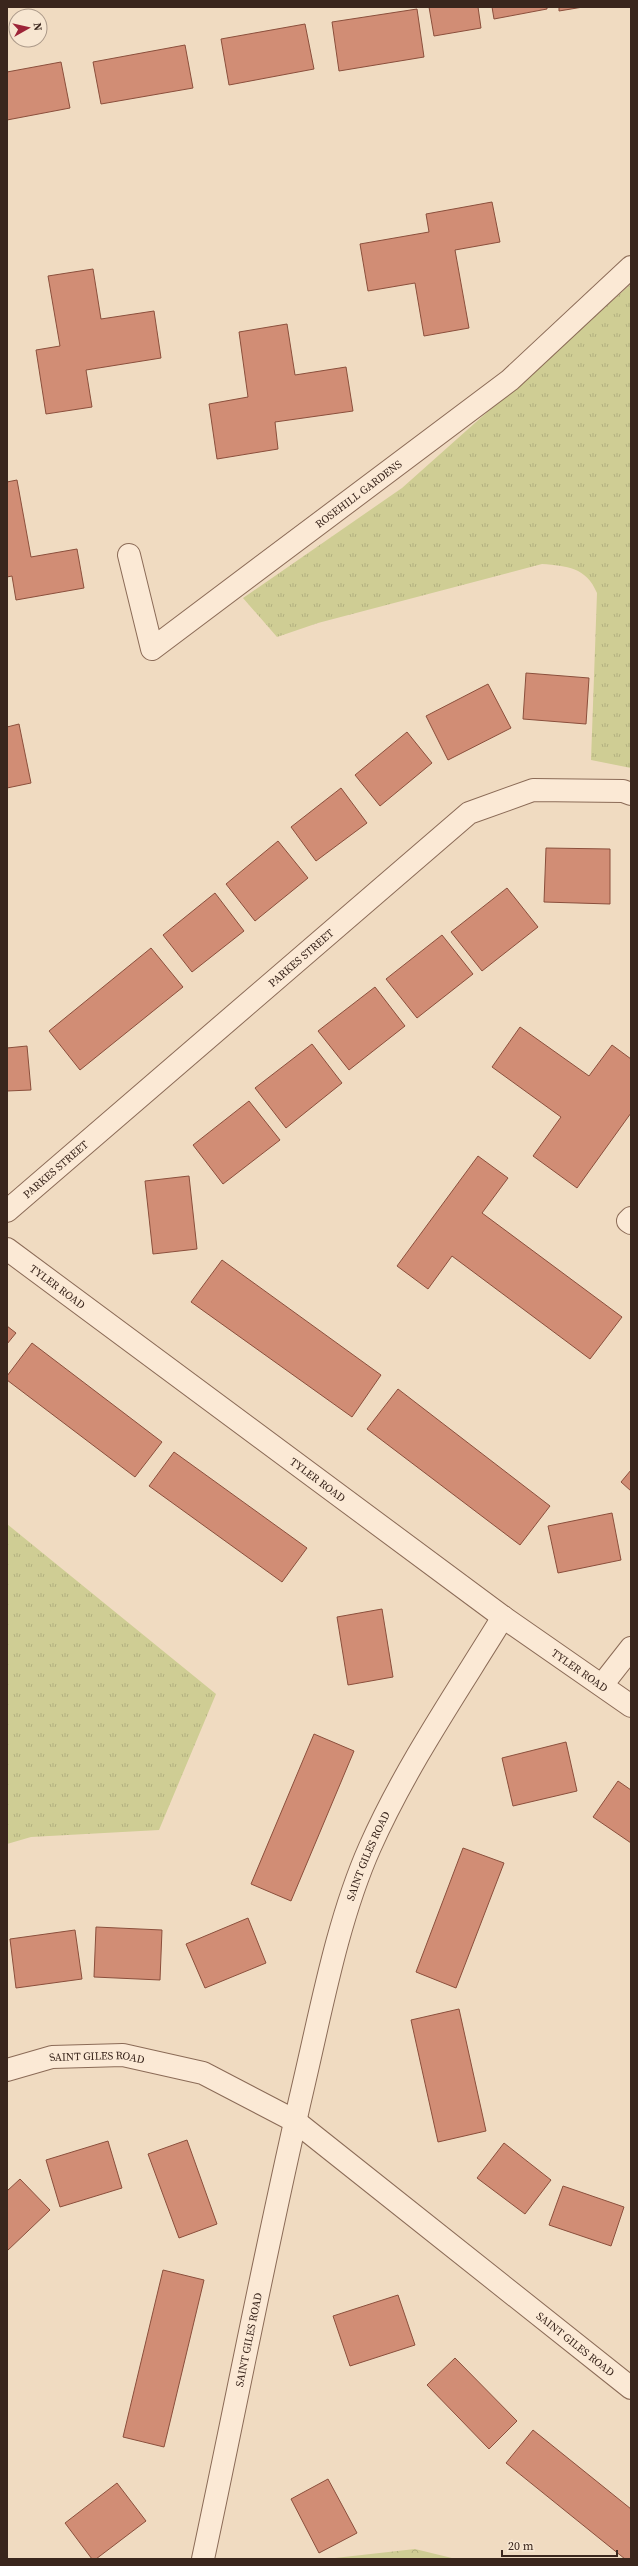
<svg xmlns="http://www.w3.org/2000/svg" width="638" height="2566" viewBox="0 0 638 2566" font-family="'Source Serif 4',serif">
  <defs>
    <pattern id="grass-tufts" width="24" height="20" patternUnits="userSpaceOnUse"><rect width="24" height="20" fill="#cfcd94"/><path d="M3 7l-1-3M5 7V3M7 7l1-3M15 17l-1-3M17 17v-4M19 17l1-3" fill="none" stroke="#b2b07f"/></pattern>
    <pattern id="forest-crowns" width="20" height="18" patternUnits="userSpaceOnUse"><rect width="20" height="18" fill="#cfcd94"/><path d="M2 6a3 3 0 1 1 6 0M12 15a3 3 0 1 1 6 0" fill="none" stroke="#b2b07f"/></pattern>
  </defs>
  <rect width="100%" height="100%" fill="#f0dbc1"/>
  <g fill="url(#grass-tufts)">
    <path d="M631 284V768L591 760 597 593C586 567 567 566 542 564L318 623 277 637 243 598 402 488Z"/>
    <polygon points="7,1524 216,1694 159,1830 31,1837 7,1844"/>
  </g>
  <polygon fill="url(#forest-crowns)" points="415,2549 456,2559 326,2559"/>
  <g fill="#d18d75" stroke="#8b4f3c">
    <polygon points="429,7 478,7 481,28 434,36"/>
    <polygon points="492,7 547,7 547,9 494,19"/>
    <polygon points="559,7 583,7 559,11"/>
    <polygon points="417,9 424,57 339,71 332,22"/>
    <polygon points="305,24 314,69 229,85 221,39"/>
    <polygon points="185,45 193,88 101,104 93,62"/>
    <polygon points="61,62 70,108 7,120 7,72"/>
    <polygon points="492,202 500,242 455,250 469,328 424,336 415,283 368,291 360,244 429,232 426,214"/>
    <polygon points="93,269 101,319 154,311 161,358 86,370 92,407 46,414 36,350 60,346 48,276"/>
    <polygon points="287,324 295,375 346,367 353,411 275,422 278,449 217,459 209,404 248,397 239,332"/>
    <polygon points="17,480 31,557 77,549 84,588 16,600 12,576 7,577 7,482"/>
    <polygon points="526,673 589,678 586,724 523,719"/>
    <polygon points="488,684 511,728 448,760 426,716"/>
    <polygon points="19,724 31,783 7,788 7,727"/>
    <polygon points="407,732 432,763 380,806 355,775"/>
    <polygon points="341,788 367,823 316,861 291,827"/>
    <polygon points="278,841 308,878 255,921 226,884"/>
    <polygon points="546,848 610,849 610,904 544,902"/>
    <polygon points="507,888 538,927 482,971 451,932"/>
    <polygon points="215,893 244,931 192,972 163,935"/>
    <polygon points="442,935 473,974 417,1018 386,979"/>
    <polygon points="151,948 183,987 80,1070 49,1031"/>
    <polygon points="375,987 405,1026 349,1070 318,1031"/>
    <polygon points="520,1027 589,1076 612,1045 631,1059 631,1113 577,1188 533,1156 561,1117 492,1067"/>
    <polygon points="312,1044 342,1083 286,1128 255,1088"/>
    <polygon points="27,1046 31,1090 7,1091 7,1048"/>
    <polygon points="249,1101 280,1140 223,1184 193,1145"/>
    <polygon points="478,1156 508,1178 482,1213 622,1317 590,1359 452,1256 428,1289 397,1266"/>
    <polygon points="189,1176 197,1249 153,1254 145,1181"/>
    <polygon points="222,1260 381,1375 352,1417 191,1302"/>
    <polygon points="7,1326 16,1333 7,1344"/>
    <polygon points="32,1343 162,1442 135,1477 7,1380 7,1376"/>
    <polygon points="398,1389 550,1506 520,1545 367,1429"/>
    <polygon points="174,1452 307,1548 282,1582 149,1486"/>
    <polygon points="631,1470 631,1491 621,1482"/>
    <polygon points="612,1513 621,1560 558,1573 548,1526"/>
    <polygon points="382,1609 393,1677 348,1685 337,1617"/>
    <polygon points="314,1734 354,1751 291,1901 251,1884"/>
    <polygon points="566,1742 577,1791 513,1806 502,1758"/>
    <polygon points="618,1781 631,1790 631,1843 593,1817"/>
    <polygon points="463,1848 504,1863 456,1988 416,1972"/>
    <polygon points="248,1918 266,1963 205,1988 186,1944"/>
    <polygon points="96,1927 162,1930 160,1980 94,1977"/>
    <polygon points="75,1930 82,1979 16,1988 10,1939"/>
    <polygon points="459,2009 486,2131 438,2142 411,2020"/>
    <polygon points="187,2140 217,2224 179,2238 148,2154"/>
    <polygon points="108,2141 122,2188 60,2207 46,2160"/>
    <polygon points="504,2143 551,2180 525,2214 477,2178"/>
    <polygon points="20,2179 50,2210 7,2251 7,2191"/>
    <polygon points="563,2186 624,2207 611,2246 549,2225"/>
    <polygon points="163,2270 204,2280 164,2447 123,2437"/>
    <polygon points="398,2295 415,2345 350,2366 333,2316"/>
    <polygon points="455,2358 517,2421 489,2449 427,2385"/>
    <polygon points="533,2430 631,2509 631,2559 625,2559 506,2463"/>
    <polygon points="328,2479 357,2533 319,2553 291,2499"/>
    <polygon points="117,2483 146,2521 96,2559 92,2559 65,2523"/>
  </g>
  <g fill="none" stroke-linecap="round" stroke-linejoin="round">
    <defs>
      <g id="minor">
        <path id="s1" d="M129 555 152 649 510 380 631 267"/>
        <path id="s2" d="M7 1211 469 813 533 790 623 791 631 794"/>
        <polyline points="631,1218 628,1221 631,1223"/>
        <path id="s3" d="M7 1249 503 1617 631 1706"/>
        <polyline points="602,1685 631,1648"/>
        <path id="s4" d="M7 2070 52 2057 123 2055 203 2073 295 2121 631 2388"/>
        <path id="s5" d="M203 2559C237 2400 267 2241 304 2083 322 2006 338 1919 370 1847 406 1766 457 1692 503 1617"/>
      </g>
    </defs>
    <use href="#minor" stroke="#8b6b57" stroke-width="24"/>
    <use href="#minor" stroke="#fbe9d5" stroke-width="22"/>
  </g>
  <g text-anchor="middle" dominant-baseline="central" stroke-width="3" stroke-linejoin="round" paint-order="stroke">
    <g font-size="11" fill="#3a261d" stroke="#f7e6d1">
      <text stroke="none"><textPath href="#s1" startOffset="355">ROSEHILL GARDENS</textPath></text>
      <text stroke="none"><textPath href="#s2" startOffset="388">PARKES STREET</textPath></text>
      <text stroke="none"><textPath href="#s2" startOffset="64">PARKES STREET</textPath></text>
      <text stroke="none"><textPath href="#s3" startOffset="63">TYLER ROAD</textPath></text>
      <text stroke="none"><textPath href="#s3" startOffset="387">TYLER ROAD</textPath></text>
      <text stroke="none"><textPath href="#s3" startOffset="711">TYLER ROAD</textPath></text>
      <text stroke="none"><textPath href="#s5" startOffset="723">SAINT GILES ROAD</textPath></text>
      <text stroke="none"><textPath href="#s4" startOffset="92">SAINT GILES ROAD</textPath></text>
      <text stroke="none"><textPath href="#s5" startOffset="224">SAINT GILES ROAD</textPath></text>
      <text stroke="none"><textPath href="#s4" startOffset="662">SAINT GILES ROAD</textPath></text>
    </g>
  </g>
  <rect width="638" height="2566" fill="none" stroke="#3a261d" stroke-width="16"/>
  <g transform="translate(28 28) rotate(82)"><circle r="19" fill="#f7e6d1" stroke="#ab9989"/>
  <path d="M0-3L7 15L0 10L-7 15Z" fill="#9d2438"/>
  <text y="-6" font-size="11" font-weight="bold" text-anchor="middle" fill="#3a261d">N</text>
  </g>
  <path d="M502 2550v6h115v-6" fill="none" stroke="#3a261d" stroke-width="2"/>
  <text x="508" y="2550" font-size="12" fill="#3a261d" stroke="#f7e6d1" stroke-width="3" paint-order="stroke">20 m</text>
</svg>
